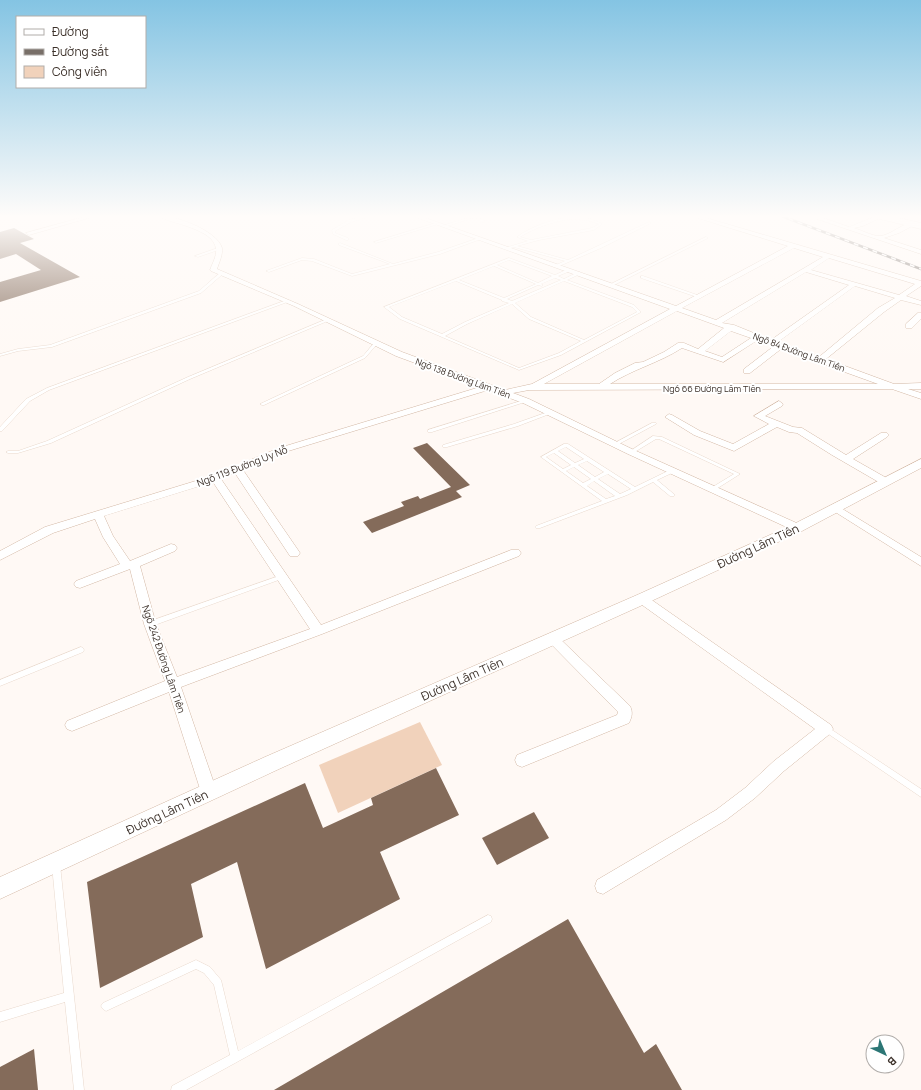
<svg xmlns="http://www.w3.org/2000/svg" width="921" height="1090" viewBox="0 0 921 1090" font-family="Manrope,sans-serif">
  <rect width="100%" height="100%" fill="#fff9f5"/>
  <polygon fill="#f1d2bb" points="420,722 442,765 338,813 319,765"/>
  <g fill="#846b5a">
    <polygon points="14,228 34,239 20,243 80,277 0,302 0,282 41,270 16,254 0,259 0,232"/>
    <polygon points="427,443 470,485 456,491 462,497 372,533 363,522 404,506 401,502 418,496 420,499 451,487 413,448"/>
    <polygon points="436,768 459,815 380,852 400,899 266,969 237,862 191,884 203,937 100,988 87,882 305,783 323,828 373,805 371,798"/>
    <polygon points="534,812 549,838 497,865 482,838"/>
    <polygon points="568,919 644,1053 656,1044 682,1090 274,1090"/>
    <polygon points="34,1049 38,1090 0,1090 0,1067"/>
  </g>
  <g fill="none" stroke-linecap="round" stroke-linejoin="round">
    <defs>
      <g id="service">
        <polygon points="321,215 327,215 322,217"/>
        <polygon points="370,215 373,215 351,222 335,231 335,233 348,238 348,240 346,240 333,234 332,230 349,220"/>
        <polygon points="478,215 481,215 477,217 484,220 484,222 482,222 475,217 444,227 442,226"/>
        <path d="M570 217C582 217 592 218 602 224L594 230 539 240 517 246 568 260 649 222 651 223 601 248 557 267 555 266 556 265 565 261 514 247 507 249 505 248 528 241 517 237C532 226 551 220 570 217ZM570 219C581 219 589 220 599 224L592 228 531 240 520 237C536 227 552 222 570 219Z"/>
        <polygon points="436,223 438,224 376,243 374,242"/>
        <polygon points="706,237 708,238 612,286 609,285"/>
        <polygon points="479,238 481,239 440,254 352,276 312,261 302,260 269,272 266,271 302,258 314,259 352,274 390,264 339,245 338,244 340,243 393,264 438,252"/>
        <polygon points="218,248 221,249 198,257 195,256"/>
        <path d="M509 258 555 275 568 269H570V271L558 276 564 279 578 272H580V274L567 280 634 305 641 312 561 355 519 370 400 319 384 307ZM509 260 552 276 538 283 497 265ZM494 266 536 284 504 298 459 280ZM555 278 561 280 512 301 507 299 538 285 542 286 543 285 541 284ZM456 281 502 300V301L509 303 465 322 442 334 402 317 389 307ZM564 281 632 307 637 312 584 340 531 317 515 303ZM512 304 529 319 581 341 559 353 519 368 445 336 467 324Z"/>
        <polygon points="221,272 224,273 201,293 52,347 18,351 0,356 0,354 18,349 50,345 199,291"/>
        <polygon points="641,276 643,276 700,296 697,297 641,278"/>
        <polygon points="287,300 290,301 49,390 30,401 2,431 0,431 0,427 26,399 47,388"/>
        <polygon points="327,319 330,320 190,379 51,443 18,453 8,453 6,452 8,451 18,451 47,441 188,377"/>
        <polygon points="375,342 378,343 365,358 264,405 262,405 260,404 363,356"/>
        <polygon points="524,400 526,400 528,401 432,432 428,432 428,430"/>
        <polygon points="548,412 552,412 552,413 518,426 447,447 443,447 443,445 514,424"/>
        <polygon points="652,423 656,423 656,424 617,445 613,445 613,444"/>
        <polygon points="653,436 662,437 740,474 713,491 711,490 710,489 711,488 734,474 659,439 656,439 633,453 629,453 629,452"/>
        <path d="M564 444H568L635 487 670 470H674V472L657 480 675 495 674 496H670L653 482 627 495 540 528H536L535 527 536 526 602 501 541 457ZM566 447 584 459 575 463 558 451ZM554 453 571 465 563 469 546 457ZM587 461 604 472 595 477 578 465ZM574 467 591 479 583 483 566 471ZM608 474 631 489 620 494 598 479ZM594 481 615 496 606 499 587 486Z"/>
        <polygon points="282,575 284,576 285,577 284,578 152,626 148,626 147,624 148,622"/>
        <polygon points="81,647 83,648 84,650 83,652 0,686 0,680"/>
        <polygon points="826,726 921,789 921,797 824,731 822,729 824,727"/>
        <polygon points="56,861 59,862 60,865 84,1090 74,1090 65,1002 0,1022 0,1012 64,993 52,865 53,862"/>
        <polygon points="488,915 491,916 492,919 491,922 186,1090 171,1090 172,1086 230,1055 214,985 204,973 196,969 106,1011 103,1009 101,1006 103,1003 196,960 210,967 221,980 238,1051"/>
      </g>
      <g id="minor">
        <polygon points="91,215 99,215 29,235 26,233"/>
        <path d="M156 215C172 214 217 230 222 248 223 254 219 263 217 269L298 304 402 352 505 390 532 384 670 309 410 215H417L676 306 788 246 688 215H696L921 281V286L906 296 921 301V305L901 300 884 312 826 359 894 384 921 383V389H908L921 393V399L892 389 529 390 513 393 529 399 634 450 801 525 802 528 801 531 797 532 628 454 523 403 488 390 285 452 243 470 298 550 300 553 298 556H290L235 473 221 479 321 625 511 550H519L521 553 519 556 322 634 181 687 217 792 214 797 209 799 204 797 201 792 169 692 72 731 67 729 65 725 67 721 165 681 144 624 130 569 80 588 76 587 74 584 76 581 120 564 103 537 95 519 53 533 0 560V551L45 527 212 476 279 448 480 387 396 356 294 306 211 271 210 270C212 264 217 256 216 249 214 228 170 224 156 215ZM794 248 823 257 716 320 682 308ZM829 258 915 284 899 295 811 270ZM806 272 849 285 771 340 734 325 722 323ZM855 286 895 298 878 308 819 357 778 342ZM677 311 724 328 698 349 684 343H678L664 352 643 362 635 363 615 373 599 384H544ZM731 331 751 338 722 357 705 351ZM758 340 774 346 744 369V373H750L781 349 878 384H610C633 369 659 363 682 348L723 362ZM213 482 310 629 177 677 156 624 140 566 175 551 177 548 175 545 171 544 130 561 113 536 104 516Z"/>
        <path d="M879 215 884 216 863 226 854 228C861 230 872 236 879 236 891 236 902 222 914 223V225L899 233 884 238 921 250V254L817 219 820 217 849 227Z"/>
        <polygon points="918,313 921,313 921,319 912,328 906,328 906,324"/>
        <polygon points="779,401 783,404 782,406 765,416 793,427 802,428 846,455 881,433 887,433 889,435 887,437 853,459 890,480 891,482 890,484 882,484 832,455 797,433 789,432 777,427 734,451 694,435 665,417 669,414 672,415 700,431 733,444 769,424 754,416"/>
        <polygon points="836,505 921,557 921,566 832,510 831,508"/>
        <polygon points="642,595 646,596 831,725 833,729 831,733 784,771 755,798 726,820 603,894 597,892 595,886 597,880 716,810 745,788 774,761 815,729 638,602 636,599 638,596"/>
        <path d="M553 634 557 636 630 706C633 712 632 717 629 723L522 767 517 765 515 760 517 755 617 715 618 712 549 642 547 639 549 636Z"/>
      </g>
      <polygon id="tertiary" points="921,459 921,468 802,531 647,603 279,769 0,899 0,877 265,757 637,595 792,525"/>
      <polygon id="trunk" points="870,215 886,215 921,223 921,229 872,217"/>
    </defs>
    <use href="#service" stroke="#d3b8a5" stroke-width="0.5"/>
    <use href="#minor" stroke="#d3b8a5" stroke-width="1"/>
    <use href="#tertiary" stroke="#d3b8a5" stroke-width="1"/>
    <use href="#trunk" stroke="#d3b8a5" stroke-width="1"/>
    <use href="#service" fill="#fff" fill-rule="evenodd"/>
    <use href="#minor" fill="#fff" fill-rule="evenodd"/>
    <use href="#tertiary" fill="#fff" fill-rule="evenodd"/>
    <use href="#trunk" fill="#fff" fill-rule="evenodd"/>
    <defs>
      <polyline id="rail" points="779,215 921,269"/>
    </defs>
    <use href="#rail" stroke="#786f68" stroke-width="2.5"/>
    <use href="#rail" stroke="#fff" stroke-width="1.5" stroke-dasharray="5" stroke-linecap="butt"/>
  </g>
  <linearGradient id="sky" x2="0" y2="1"><stop stop-color="#84c4e3"/><stop offset="0.59" stop-color="#fffcfa"/><stop offset="1" stop-color="#fffcfa" stop-opacity="0"/></linearGradient>
  <rect width="921" height="367" fill="url(#sky)"/>
  <g text-anchor="middle" dominant-baseline="central" stroke-width="4" stroke-linejoin="round" paint-order="stroke">
    <g font-size="9" fill="#3c312a" stroke="#fff">
      <text transform="translate(799 352) rotate(20)">Ngõ 84 Đường Lâm Tiên</text>
      <text transform="translate(463 378) rotate(20)">Ngõ 138 Đường Lâm Tiên</text>
      <text x="712" y="388">Ngõ 66 Đường Lâm Tiên</text>
    </g>
    <g font-size="10" fill="#3c312a" stroke="#fff">
      <text transform="translate(242 466) rotate(-21)">Ngõ 119 Đường Uy Nỗ</text>
      <text transform="translate(164 659) rotate(71)">Ngõ 242 Đường Lâm Tiên</text>
    </g>
    <g font-size="12" fill="#3c312a" stroke="#fff">
      <text transform="translate(758 546) rotate(-25)">Đường Lâm Tiên</text>
      <text transform="translate(462 679) rotate(-24)">Đường Lâm Tiên</text>
      <text transform="translate(167 812) rotate(-25)">Đường Lâm Tiên</text>
    </g>
  </g>
  <rect x="16" y="16" width="130" height="72" fill="#ffffff" stroke="#b1adaa"/>
  <rect x="24" y="29" width="20" height="6" fill="#ffffff" stroke="#b1adaa"/>
  <text x="52" y="36" font-size="12" fill="#3c312a">Đường</text>
  <rect x="24" y="49" width="20" height="6" fill="#786f68" stroke="#b1adaa"/>
  <text x="52" y="56" font-size="12" fill="#3c312a">Đường sắt</text>
  <rect x="24" y="66" width="20" height="12" fill="#f1d2bb" stroke="#b1adaa"/>
  <text x="52" y="76" font-size="12" fill="#3c312a">Công viên</text>
  <g transform="translate(885 1054) rotate(136)"><circle r="19" fill="#ffffff" stroke="#b1adaa"/>
  <path d="M0-3L7 15L0 10L-7 15Z" fill="#2c7675"/>
  <text y="-6" font-size="11" font-weight="bold" text-anchor="middle" fill="#3c312a">B</text>
  </g>
</svg>
